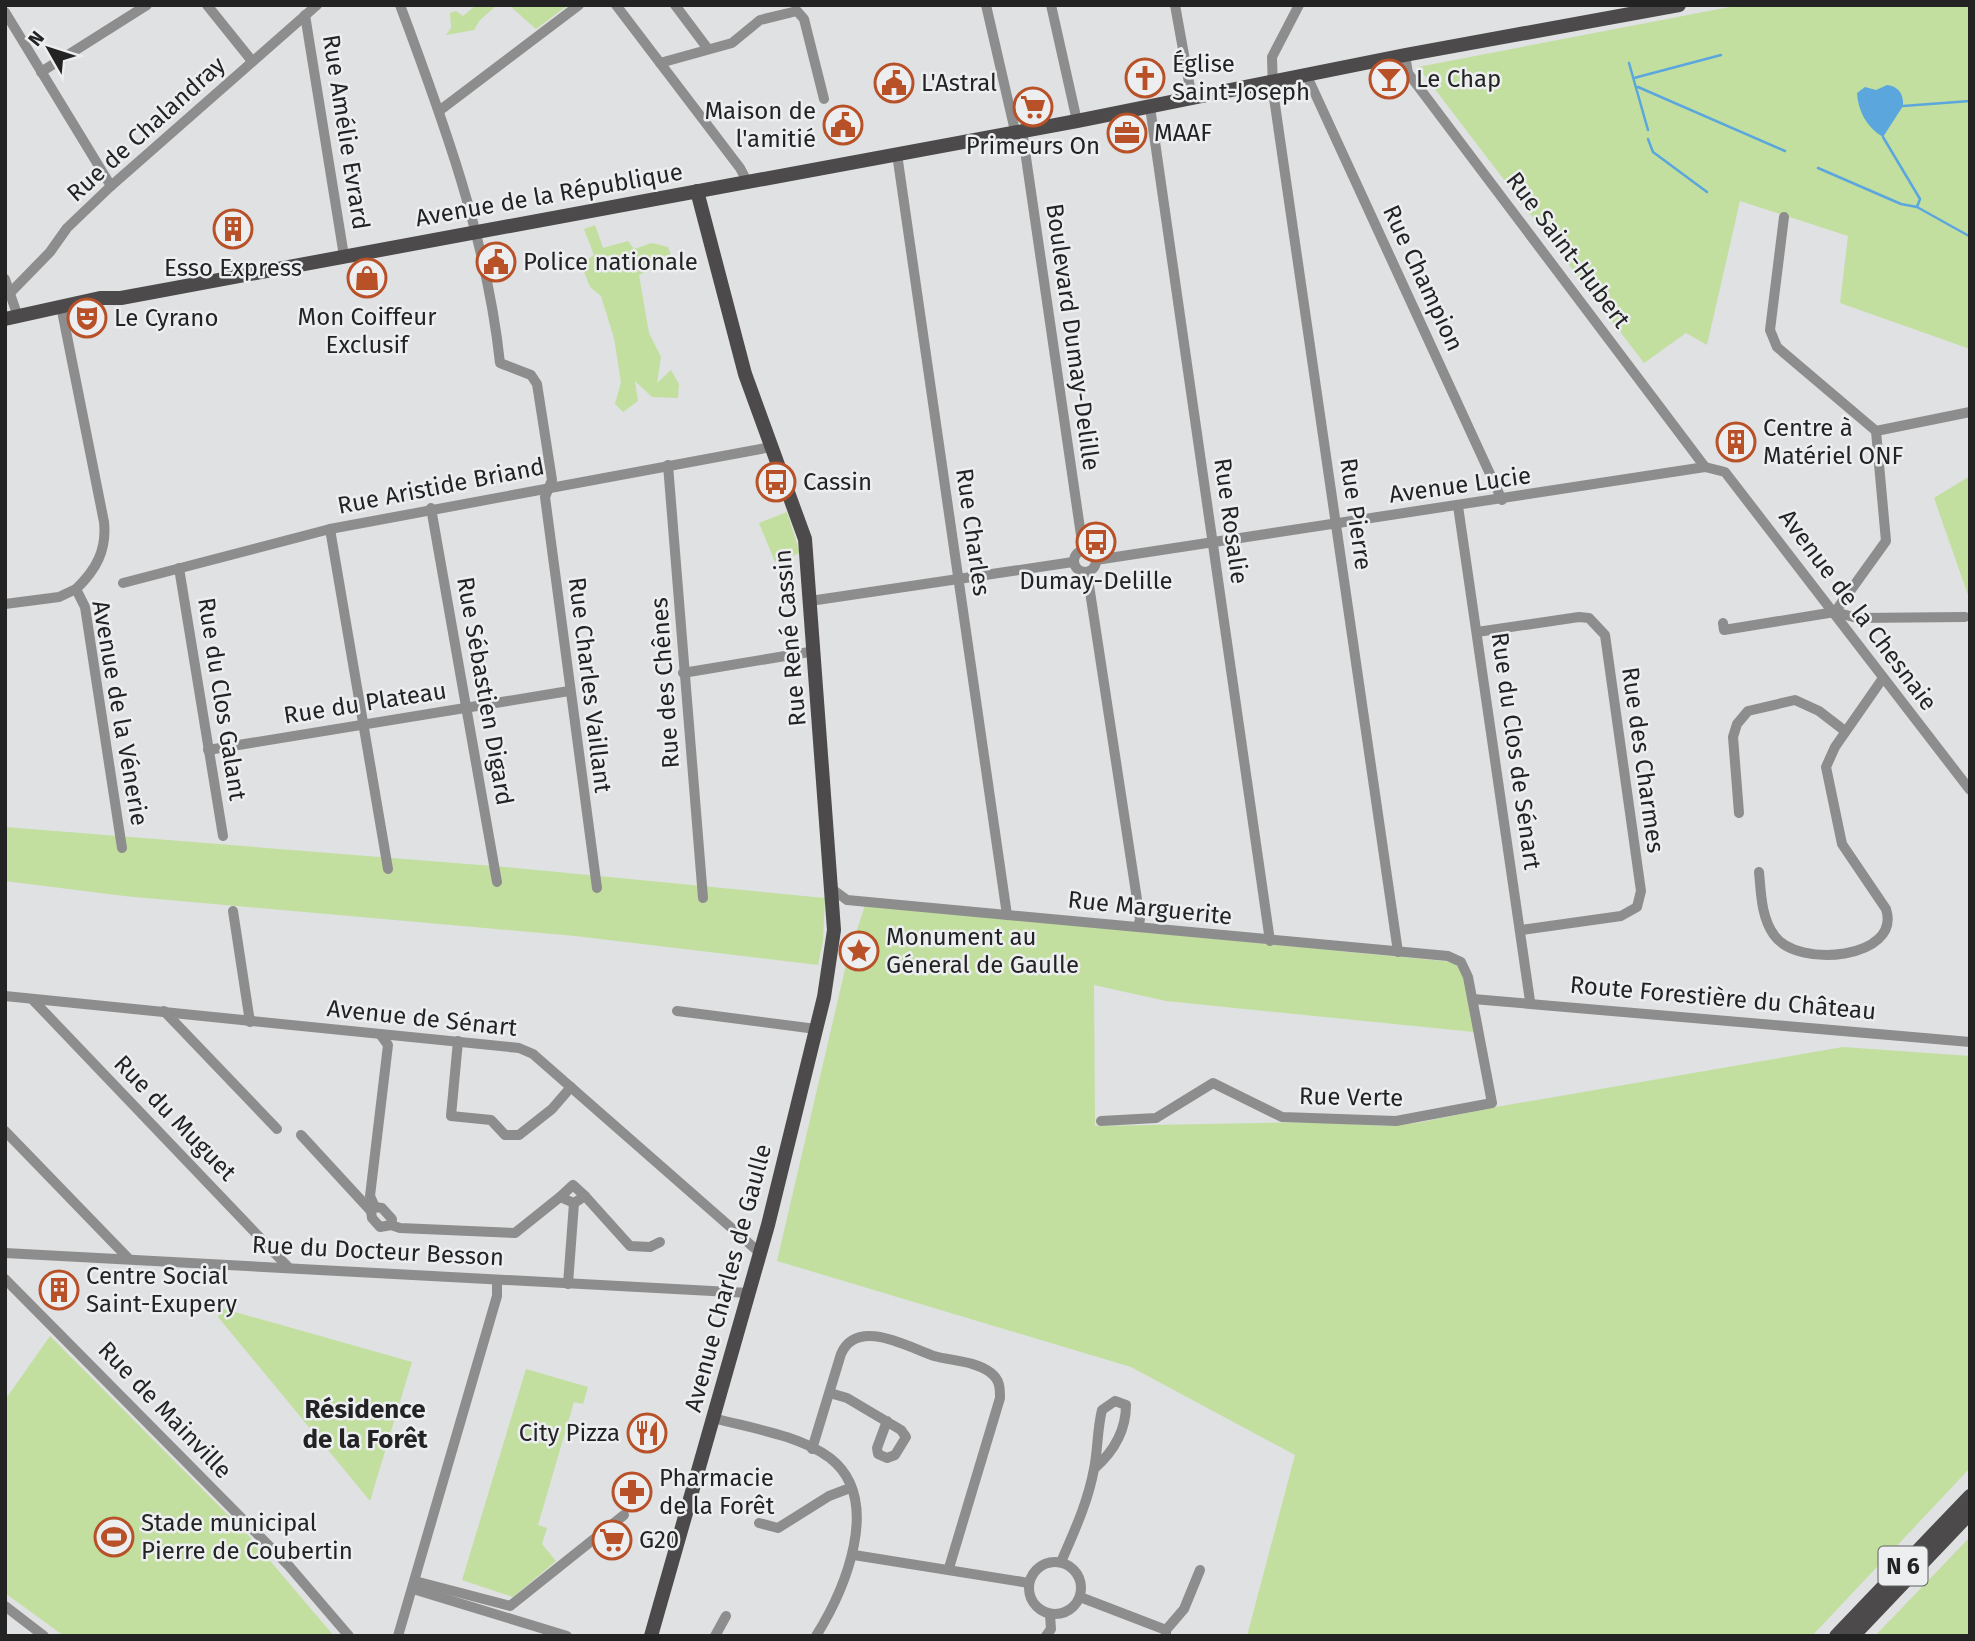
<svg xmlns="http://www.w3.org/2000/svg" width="1975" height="1641" viewBox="0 0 1975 1641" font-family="'Fira Sans',sans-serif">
  <rect width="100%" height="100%" fill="#dfe1e2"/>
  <g fill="#c2df9f">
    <polygon points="476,5 497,5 480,20 474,30 446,35 451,28 450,13 456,11 463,16"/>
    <polygon points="509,5 568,5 536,29"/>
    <polygon points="1740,5 1970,5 1970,349 1840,303 1848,236 1740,201 1707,345 1686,333 1644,363 1418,67"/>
    <polygon points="595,225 603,248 628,241 634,249 652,243 668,247 673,261 639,275 649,333 661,357 657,383 671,370 679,384 678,398 652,397 635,381 638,401 623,412 615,404 621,382 614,338 601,296 590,287 581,264 594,255 584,229"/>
    <polygon points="1970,476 1970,612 1968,595 1934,498"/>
    <polygon points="787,512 800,553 775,562 759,523"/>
    <polygon points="5,827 505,867 825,898 823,941 818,965 575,936 124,896 5,881"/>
    <polygon points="865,905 1453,962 1463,972 1474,1032 1166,1001 1094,985 1095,1126 1316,1122 1385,1126 1417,1123 1496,1107 1843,1047 1970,1056 1970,1468 1812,1636 1247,1636 1295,1455 1131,1367 777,1261 847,961"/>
    <polygon points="221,1308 412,1362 370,1501 218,1317"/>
    <polygon points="50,1336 248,1535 334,1636 64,1636 5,1593 5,1400"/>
    <polygon points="526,1369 588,1387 583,1404 574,1402 538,1525 547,1528 542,1544 556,1561 513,1597 462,1580"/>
    <polygon points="1970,1537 1970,1636 1875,1636"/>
  </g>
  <path fill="#5ca6de" d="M1887 85C1899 86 1904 95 1903 106L1883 137C1867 128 1858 111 1857 93L1865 87 1876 90Z"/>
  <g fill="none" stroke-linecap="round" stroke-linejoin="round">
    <g stroke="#5ca6de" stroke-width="2.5">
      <polyline points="1629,63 1648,130"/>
      <polyline points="1634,78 1721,55"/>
      <polyline points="1638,87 1785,151"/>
      <polyline points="1903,106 1970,101"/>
      <polyline points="1883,137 1920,199 1917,207"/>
      <polyline points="1648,139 1653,152 1707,192"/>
      <polyline points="1818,168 1901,204 1917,207 1969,236"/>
    </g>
    <g stroke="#8e8d8d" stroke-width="10">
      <polyline points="207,5 252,61"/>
      <path d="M400 5C443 120 487 240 500 363L531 375 537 384 552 480 545 497 597 888"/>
      <polyline points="616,5 740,168 748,183"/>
      <polyline points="675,5 708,49"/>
      <polyline points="986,5 1015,131"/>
      <polyline points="1051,5 1077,121"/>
      <polyline points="1175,5 1192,99"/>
      <polyline points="1299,5 1272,57 1273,91 1398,952"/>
      <polyline points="5,12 111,186"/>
      <polyline points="305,15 344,256"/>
      <polyline points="1405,55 1408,73 1705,467"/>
      <polyline points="660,63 732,43 760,20 797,11 804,19 824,99"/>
      <polyline points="41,72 147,5"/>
      <polyline points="1306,74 1502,500"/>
      <polyline points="1150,107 1270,941"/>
      <polyline points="439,111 579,5"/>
      <polyline points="1022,130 1083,549"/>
      <polyline points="897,154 1007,915"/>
      <polyline points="1784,217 1770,330 1777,347 1876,431 1886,541 1835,612"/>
      <polyline points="5,279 18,317"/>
      <polyline points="11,292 50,252 67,228 111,186 317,5"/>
      <path d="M61 306 104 522C107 550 96 570 76 589L85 607 122 848"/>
      <polyline points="1876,431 1970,412"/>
      <polyline points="668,465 703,898"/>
      <polyline points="1458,506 1530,1001"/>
      <polyline points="431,508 497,882"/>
      <polyline points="330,529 388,869"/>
      <circle cx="1085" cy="561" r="11"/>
      <polyline points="1096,560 1705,467 1725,472 1970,790"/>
      <polyline points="179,568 223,836"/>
      <polyline points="1087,572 1140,919 1138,927"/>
      <polyline points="123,583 330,529 771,447"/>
      <polyline points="810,601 1073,562"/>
      <polyline points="5,604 59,597 76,589"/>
      <polyline points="1723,623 1724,630 1835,612 1857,618 1965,617"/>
      <polyline points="1477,632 1579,617 1589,618 1605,635 1641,891 1637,907 1621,916 1521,930"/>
      <polyline points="683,673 815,651"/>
      <polyline points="208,750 569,691"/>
      <polyline points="1739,813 1733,737 1737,724 1748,711 1795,700 1819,711 1845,731"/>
      <path d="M1759 872C1761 892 1761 917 1774 935 1797 969 1902 959 1886 909L1842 844 1826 767 1835 747 1883 678"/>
      <polyline points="832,889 847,900 1448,956 1461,962 1468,977 1492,1103 1396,1121 1282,1117 1213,1083 1156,1118 1101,1121"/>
      <polyline points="233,911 250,1022"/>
      <polyline points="5,996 519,1048 533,1054 760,1253"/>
      <polyline points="32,999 288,1267"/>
      <polyline points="1473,999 1970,1042"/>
      <polyline points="164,1011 277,1129"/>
      <polyline points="677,1011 816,1029"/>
      <polyline points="458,1041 451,1116 491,1120 505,1135 519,1135 552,1109 571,1087"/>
      <polyline points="5,1131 128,1258"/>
      <polyline points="301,1135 371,1211"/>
      <polygon points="573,1185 585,1196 574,1203 560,1197"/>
      <polyline points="585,1196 630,1246 650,1247 660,1242"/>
      <polyline points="375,1207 370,1196 388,1045 380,1034"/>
      <polygon points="375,1207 382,1208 392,1219 391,1225 380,1227 372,1218 371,1211"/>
      <polyline points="391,1225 400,1228 515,1233 560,1197"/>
      <polyline points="5,1253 749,1293"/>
      <polyline points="5,1279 289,1566 349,1636"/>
      <polyline points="568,1284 574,1203"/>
      <polyline points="830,1393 847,1398 901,1430 906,1437 895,1455 887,1458 878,1454 877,1448 887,1421"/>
      <path d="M713 1418C750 1428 799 1435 830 1458 884 1500 844 1591 816 1636"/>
      <path d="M812 1449 841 1354C857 1317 908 1347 934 1356 952 1361 976 1361 991 1373 1000 1380 1000 1388 1000 1398L949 1568"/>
      <polyline points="759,1523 778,1528 829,1496 850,1488"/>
      <polyline points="854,1555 1029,1583"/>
      <circle cx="1055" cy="1588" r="26"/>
      <path d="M1061 1562C1074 1532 1088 1502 1094 1469 1098 1450 1097 1430 1102 1410L1115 1401 1126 1405C1126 1431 1114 1451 1095 1468"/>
      <polyline points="415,1581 510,1606 624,1515"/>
      <polyline points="413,1589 567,1636"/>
      <polyline points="1080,1597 1166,1630"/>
      <polyline points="5,1606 44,1636"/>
      <polyline points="398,1636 497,1296 497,1280"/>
      <polyline points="715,1636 726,1616"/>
      <polyline points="1046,1636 1051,1629 1050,1615"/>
      <polyline points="1166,1636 1166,1630 1184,1609 1200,1570"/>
    </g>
    <g stroke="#4c4a4a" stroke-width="14">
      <polyline points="5,319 100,298 121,298 1077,121 1405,55 1679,5"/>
      <polyline points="651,1636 768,1225 824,997 834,930 805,539 745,374 697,191"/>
      <polyline points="1836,1636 1970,1496"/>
      <polyline points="1853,1636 1970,1513"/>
    </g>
  </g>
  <defs>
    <symbol id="church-ring" viewBox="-11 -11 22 22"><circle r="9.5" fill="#eceef0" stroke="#b85128" stroke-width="1.5"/><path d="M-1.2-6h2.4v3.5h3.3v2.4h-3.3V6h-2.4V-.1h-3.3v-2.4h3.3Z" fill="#b85128"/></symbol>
    <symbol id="bar-ring" viewBox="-11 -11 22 22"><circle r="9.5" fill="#eceef0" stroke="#b85128" stroke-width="1.5"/><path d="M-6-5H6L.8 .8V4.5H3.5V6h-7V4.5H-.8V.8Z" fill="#b85128"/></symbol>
    <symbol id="civic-ring" viewBox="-11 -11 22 22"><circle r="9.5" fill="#eceef0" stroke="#b85128" stroke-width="1.5"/><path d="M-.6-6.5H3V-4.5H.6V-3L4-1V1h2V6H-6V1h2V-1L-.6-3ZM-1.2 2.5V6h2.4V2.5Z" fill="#b85128"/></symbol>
    <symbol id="supermarket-ring" viewBox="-11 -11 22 22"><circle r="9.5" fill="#eceef0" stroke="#b85128" stroke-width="1.5"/><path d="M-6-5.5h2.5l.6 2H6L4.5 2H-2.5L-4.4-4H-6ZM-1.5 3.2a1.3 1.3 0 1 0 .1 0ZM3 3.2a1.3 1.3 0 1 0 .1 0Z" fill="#b85128"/></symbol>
    <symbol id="office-ring" viewBox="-11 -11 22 22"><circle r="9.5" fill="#eceef0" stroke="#b85128" stroke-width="1.5"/><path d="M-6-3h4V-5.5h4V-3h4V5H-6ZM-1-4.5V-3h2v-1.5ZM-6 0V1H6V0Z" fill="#b85128"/></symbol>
    <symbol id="building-ring" viewBox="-11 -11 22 22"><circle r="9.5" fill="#eceef0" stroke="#b85128" stroke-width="1.5"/><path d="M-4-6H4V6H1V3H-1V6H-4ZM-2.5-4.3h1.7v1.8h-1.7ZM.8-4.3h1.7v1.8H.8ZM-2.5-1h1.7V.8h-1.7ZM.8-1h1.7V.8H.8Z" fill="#b85128"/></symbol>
    <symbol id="shop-ring" viewBox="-11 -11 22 22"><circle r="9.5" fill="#eceef0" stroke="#b85128" stroke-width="1.5"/><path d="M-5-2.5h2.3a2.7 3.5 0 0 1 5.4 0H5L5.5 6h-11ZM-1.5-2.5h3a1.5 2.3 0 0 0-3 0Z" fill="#b85128"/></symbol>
    <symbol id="theatre-ring" viewBox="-11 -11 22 22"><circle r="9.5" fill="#eceef0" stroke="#b85128" stroke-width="1.5"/><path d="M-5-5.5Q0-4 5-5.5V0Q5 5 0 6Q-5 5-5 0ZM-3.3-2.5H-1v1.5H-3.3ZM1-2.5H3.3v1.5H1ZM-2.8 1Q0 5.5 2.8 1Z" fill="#b85128"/></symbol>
    <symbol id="bus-ring" viewBox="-11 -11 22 22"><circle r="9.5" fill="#eceef0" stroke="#b85128" stroke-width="1.5"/><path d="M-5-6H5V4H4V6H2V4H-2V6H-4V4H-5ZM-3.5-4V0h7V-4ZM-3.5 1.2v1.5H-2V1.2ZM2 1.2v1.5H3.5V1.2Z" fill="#b85128"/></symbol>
    <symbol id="sight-ring" viewBox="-11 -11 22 22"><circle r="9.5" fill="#eceef0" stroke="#b85128" stroke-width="1.5"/><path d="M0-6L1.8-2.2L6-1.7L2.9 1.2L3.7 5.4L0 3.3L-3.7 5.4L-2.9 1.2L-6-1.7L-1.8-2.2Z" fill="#b85128"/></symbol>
    <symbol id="restaurant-ring" viewBox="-11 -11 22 22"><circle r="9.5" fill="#eceef0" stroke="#b85128" stroke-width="1.5"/><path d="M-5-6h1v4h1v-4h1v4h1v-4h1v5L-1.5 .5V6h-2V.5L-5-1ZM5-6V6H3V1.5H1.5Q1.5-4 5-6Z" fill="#b85128"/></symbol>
    <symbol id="pharmacy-ring" viewBox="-11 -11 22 22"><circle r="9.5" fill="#eceef0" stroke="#b85128" stroke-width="1.5"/><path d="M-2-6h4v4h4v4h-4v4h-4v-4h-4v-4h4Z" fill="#b85128"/></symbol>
    <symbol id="stadium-ring" viewBox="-11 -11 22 22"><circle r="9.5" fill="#eceef0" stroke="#b85128" stroke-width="1.5"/><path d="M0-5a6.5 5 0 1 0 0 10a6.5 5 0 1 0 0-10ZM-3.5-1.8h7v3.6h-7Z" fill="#b85128"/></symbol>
  </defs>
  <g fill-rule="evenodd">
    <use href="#church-ring" x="1123" y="56" width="44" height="44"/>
    <use href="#bar-ring" x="1367" y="57" width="44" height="44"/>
    <use href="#civic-ring" x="872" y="61" width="44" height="44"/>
    <use href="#supermarket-ring" x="1011" y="85" width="44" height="44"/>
    <use href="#civic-ring" x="821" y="103" width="44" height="44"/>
    <use href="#office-ring" x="1105" y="111" width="44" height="44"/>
    <use href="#building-ring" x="211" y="207" width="44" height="44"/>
    <use href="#civic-ring" x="474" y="240" width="44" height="44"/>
    <use href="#shop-ring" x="345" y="256" width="44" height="44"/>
    <use href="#theatre-ring" x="65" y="296" width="44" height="44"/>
    <use href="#building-ring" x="1714" y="420" width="44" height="44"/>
    <use href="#bus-ring" x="754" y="460" width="44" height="44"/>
    <use href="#bus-ring" x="1074" y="520" width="44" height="44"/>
    <use href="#sight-ring" x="837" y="929" width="44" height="44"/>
    <use href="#building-ring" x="37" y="1268" width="44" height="44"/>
    <use href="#restaurant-ring" x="625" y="1411" width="44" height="44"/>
    <use href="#pharmacy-ring" x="610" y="1470" width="44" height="44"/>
    <use href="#stadium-ring" x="92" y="1515" width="44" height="44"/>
    <use href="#supermarket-ring" x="590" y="1518" width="44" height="44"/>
  </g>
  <g text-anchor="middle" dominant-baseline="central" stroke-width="5" stroke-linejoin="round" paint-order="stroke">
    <rect fill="#eceef0" stroke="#5f6061" stroke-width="2" x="1878.5" y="1546.5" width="49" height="39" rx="5"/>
    <g font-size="23" font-weight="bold" fill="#232324">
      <text x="1903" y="1566">N 6</text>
    </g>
    <g font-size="24" fill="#232324" stroke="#eceef0" text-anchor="start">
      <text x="1172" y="64">Église<tspan x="1172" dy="28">Saint-Joseph</tspan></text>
      <text x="1416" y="79">Le Chap</text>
      <text x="921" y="83">L'Astral</text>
      <text x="816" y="111" text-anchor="end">Maison de<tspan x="816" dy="28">l'amitié</tspan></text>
      <text x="1154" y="133">MAAF</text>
      <text x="1033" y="146" text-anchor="middle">Primeurs On</text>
      <text x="523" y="262">Police nationale</text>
      <text x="233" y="268" text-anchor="middle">Esso Express</text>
      <text x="367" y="317" text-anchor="middle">Mon Coiffeur<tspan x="367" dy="28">Exclusif</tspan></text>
      <text x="114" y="318">Le Cyrano</text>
      <text x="1763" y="428">Centre à<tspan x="1763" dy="28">Matériel ONF</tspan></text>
      <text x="803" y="482">Cassin</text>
      <text x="1096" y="581" text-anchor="middle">Dumay-Delille</text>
      <text x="886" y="937">Monument au<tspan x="886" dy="28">Géneral de Gaulle</tspan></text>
      <text x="86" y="1276">Centre Social<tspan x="86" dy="28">Saint-Exupery</tspan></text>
      <text x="620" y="1433" text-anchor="end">City Pizza</text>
      <text x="659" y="1478">Pharmacie<tspan x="659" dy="28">de la Forêt</tspan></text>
      <text x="141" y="1523">Stade municipal<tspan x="141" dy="28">Pierre de Coubertin</tspan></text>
      <text x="639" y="1540">G20</text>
    </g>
    <g font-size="24" fill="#232324" stroke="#eceef0">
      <text transform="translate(146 129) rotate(-42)">Rue de Chalandray</text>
      <text transform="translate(346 132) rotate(81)">Rue Amélie Evrard</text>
      <text transform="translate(549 195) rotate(-10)">Avenue de la République</text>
      <text transform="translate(1568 250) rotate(53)">Rue Saint-Hubert</text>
      <text transform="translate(1423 278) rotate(65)">Rue Champion</text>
      <text transform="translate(1073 337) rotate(82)">Boulevard Dumay-Delille</text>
      <text transform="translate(1460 485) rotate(-8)">Avenue Lucie</text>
      <text transform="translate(441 486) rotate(-11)">Rue Aristide Briand</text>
      <text transform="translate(1356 514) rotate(82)">Rue Pierre</text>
      <text transform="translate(1231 521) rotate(82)">Rue Rosalie</text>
      <text transform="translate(973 532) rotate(82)">Rue Charles</text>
      <text transform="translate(1858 610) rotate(53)">Avenue de la Chesnaie</text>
      <text transform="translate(790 638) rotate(-95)">Rue René Cassin</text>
      <text transform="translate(665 683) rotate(-94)">Rue des Chênes</text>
      <text transform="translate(590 685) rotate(83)">Rue Charles Vaillant</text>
      <text transform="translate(485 691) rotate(80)">Rue Sébastien Digard</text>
      <text transform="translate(222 699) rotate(81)">Rue du Clos Galant</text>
      <text transform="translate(365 703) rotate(-9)">Rue du Plateau</text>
      <text transform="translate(120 713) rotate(80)">Avenue de la Vénerie</text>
      <text transform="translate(1516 751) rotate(82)">Rue du Clos de Sénart</text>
      <text transform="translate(1643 760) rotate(82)">Rue des Charmes</text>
      <text transform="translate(1150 908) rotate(6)">Rue Marguerite</text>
      <text transform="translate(1723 998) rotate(5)">Route Forestière du Château</text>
      <text transform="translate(422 1018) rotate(6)">Avenue de Sénart</text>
      <text transform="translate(1351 1097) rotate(1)">Rue Verte</text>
      <text transform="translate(175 1118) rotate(46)">Rue du Muguet</text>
      <text transform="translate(378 1251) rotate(3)">Rue du Docteur Besson</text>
      <text transform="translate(728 1278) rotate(-75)">Avenue Charles de Gaulle</text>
      <text transform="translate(165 1410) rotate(46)">Rue de Mainville</text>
    </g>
    <g font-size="26" font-weight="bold" fill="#232324" stroke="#eceef0">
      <text x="365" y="1409">Résidence<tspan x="365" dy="30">de la Forêt</tspan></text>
    </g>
  </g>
  <rect width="1975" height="1641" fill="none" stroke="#232324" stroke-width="14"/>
  <g transform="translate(49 49) rotate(309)" stroke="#eceef0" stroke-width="5" paint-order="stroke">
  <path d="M0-5L12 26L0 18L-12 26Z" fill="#232324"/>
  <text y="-10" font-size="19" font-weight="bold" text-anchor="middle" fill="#232324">N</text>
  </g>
</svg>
